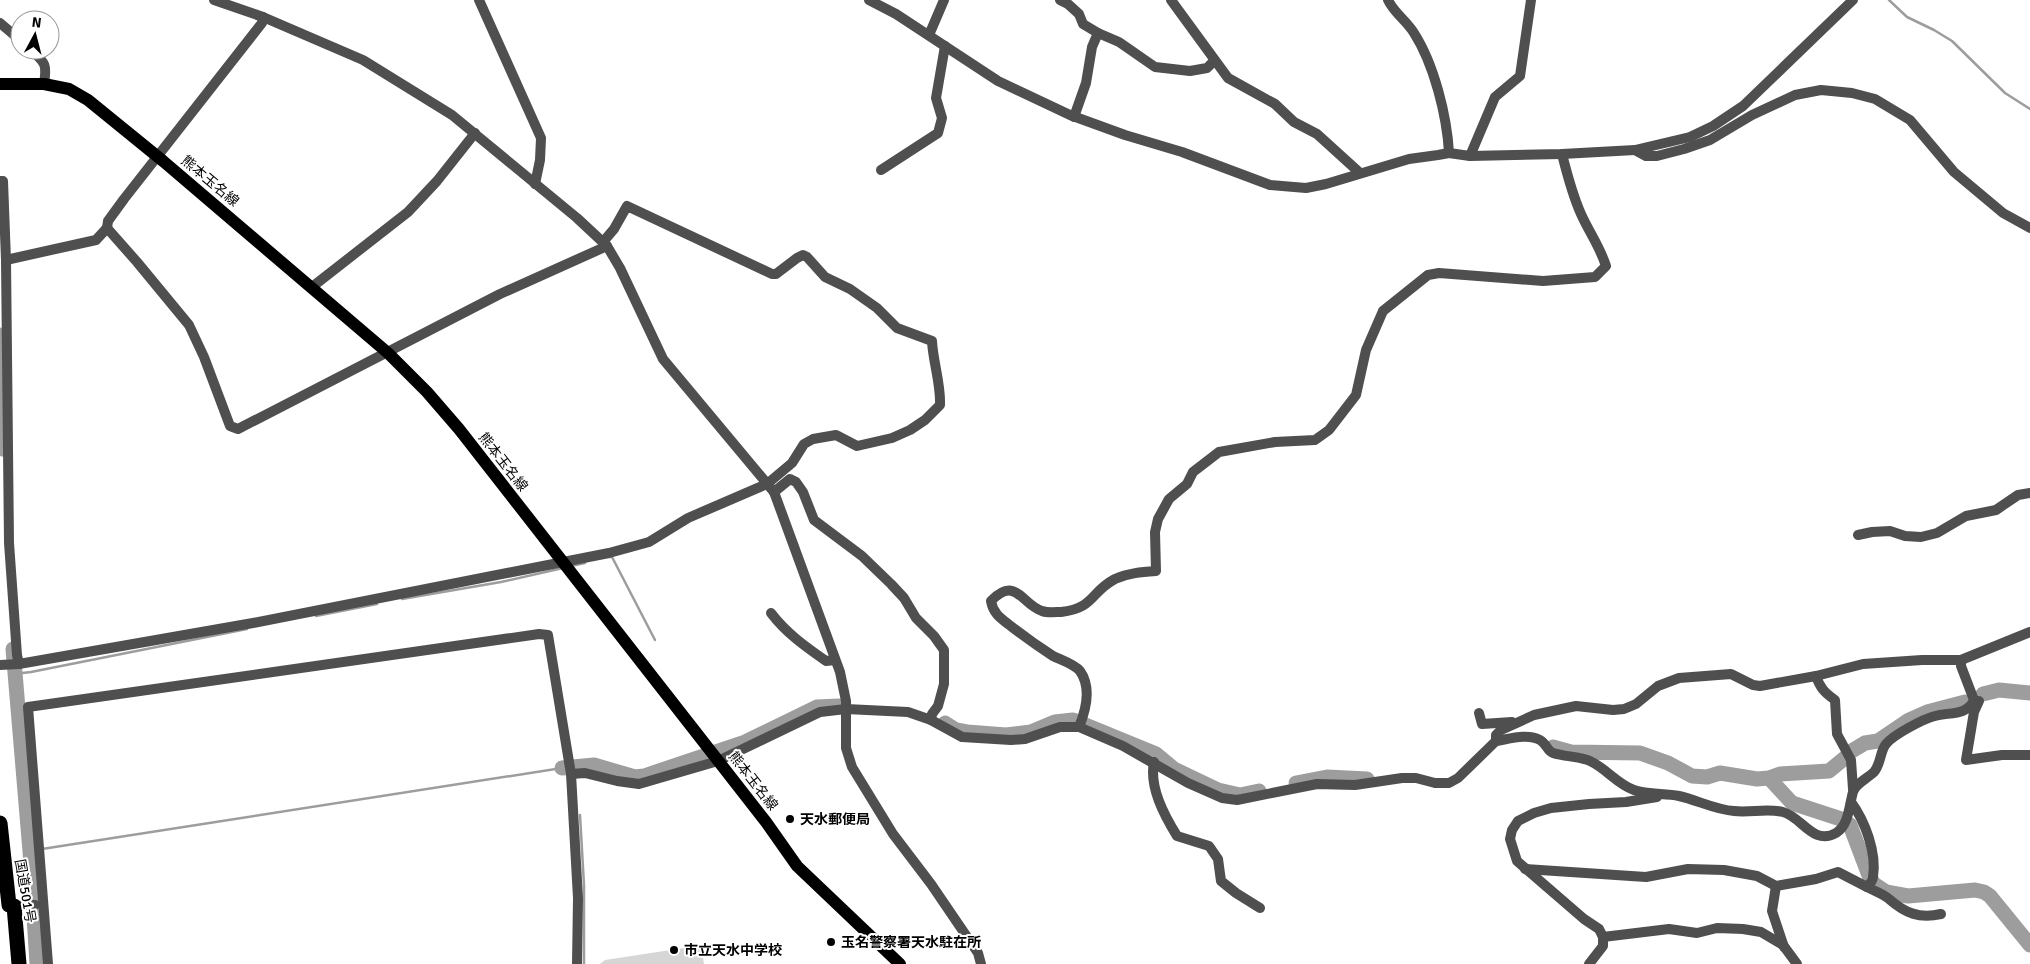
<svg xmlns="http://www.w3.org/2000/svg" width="2030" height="964" viewBox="0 0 2030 964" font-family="Signika,'Noto Sans JP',sans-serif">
  <rect width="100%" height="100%" fill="#fff"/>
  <polygon fill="#d6d6d6" points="697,946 702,950 704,964 600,964 605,960"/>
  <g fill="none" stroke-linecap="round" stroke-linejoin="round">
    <g stroke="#9d9d9d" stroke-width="2.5">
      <polyline points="1889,0 1907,17 1934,30 1952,41 2005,93 2030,109"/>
      <polyline points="610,557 612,557 655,640"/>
      <polyline points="571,566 585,563"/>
      <polyline points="402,599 501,582 563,568"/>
      <polyline points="316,616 377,604"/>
      <polyline points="14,674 31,672 247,629"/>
      <polyline points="580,815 584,885 584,964"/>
      <polyline points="42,849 562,768"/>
      <polyline points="30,851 37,850"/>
    </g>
    <g stroke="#9d9d9d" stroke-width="15">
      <polyline points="0,335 3,449"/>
      <polyline points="13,649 30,851 37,964"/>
      <polyline points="1983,694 1999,690 2030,693"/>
      <polyline points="945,723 956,730 967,732 1006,735 1031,732 1055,722 1073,720 1156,754 1174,769 1218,790 1240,795 1259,791"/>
      <polyline points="1553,747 1571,752 1640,753 1668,763 1692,776 1707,777 1720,773 1757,779 1769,778 1780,774 1829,771 1846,757"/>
      <polyline points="1850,752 1865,743 1878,741 1909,720 1927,712 1965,702"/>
      <polyline points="562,768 594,765 635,777 644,776 745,742 817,707 839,706"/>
      <polyline points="1769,778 1792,803 1841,819 1850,825 1870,878 1874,884 1886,892 1908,896 1975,890 1984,892 1990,896 2030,945"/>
      <polyline points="1296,783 1327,777 1367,779"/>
    </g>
    <g stroke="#4f4f4f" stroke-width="10">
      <polyline points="214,0 263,17 363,60 452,115 577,218 607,246 620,268 663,359 774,492 840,672 846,701 846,748 852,767 893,834 931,884 978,953 981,964"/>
      <polyline points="479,0 541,138 540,160 535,184"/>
      <polyline points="869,0 896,14 998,81 1070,115 1125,135 1182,152 1270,185 1306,188 1326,184 1409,159 1438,155 1449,153 1470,156 1562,154 1635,150 1690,137 1713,126 1743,106 1853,0"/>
      <polyline points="1060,0 1068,4 1079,14 1083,24 1098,33 1092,47 1086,83 1074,117"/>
      <polyline points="1171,0 1228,78 1275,104 1294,122 1317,134 1360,173"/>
      <path d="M1388 0C1394 13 1406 20 1414 33 1434 64 1447 116 1449 153"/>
      <polyline points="0,23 20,40"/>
      <polyline points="1098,33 1119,42 1155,67 1190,71 1207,68 1214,61"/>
      <polyline points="929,35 944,0"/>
      <path d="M31 50C46 63 47 65 44 84"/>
      <polyline points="1635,150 1646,156 1657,156 1684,149 1710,140 1752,115 1795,95 1821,90 1852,93 1875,99 1910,120 1954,172 2003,213 2030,228"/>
      <polyline points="1470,156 1495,97 1520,76 1531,0"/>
      <polyline points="881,170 938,133 942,118 936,98 945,46"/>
      <polyline points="0,181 3,181 6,260 96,240 107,228 137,262 189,325 204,357 230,426 238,429 500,294 607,246"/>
      <polyline points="107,228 108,221 124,199 262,23 263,17"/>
      <polyline points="6,260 9,543 17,655 19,664"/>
      <polyline points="312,287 408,212 437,181 475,133"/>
      <polyline points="774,492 790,479 796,482 803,492 814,520 862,556 891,584 904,598 916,618 934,636 944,650 944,684 938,706 932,714 931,720"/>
      <polyline points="1858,535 1872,532 1890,531 1905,536 1921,537 1937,533 1966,516 1996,510 2018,495 2030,493"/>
      <path d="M771 613C786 633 806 647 826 661L835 660"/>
      <path d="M0 665 19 664 253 623 609 553 649 542 688 518 767 484 792 463 804 444 813 439 836 435 857 446 892 438 910 430 925 420 940 405C941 384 933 362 932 341L897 328 877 308 850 289 825 277 807 257 803 255 797 258 776 274H772L627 206 614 229 603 242"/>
      <path d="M1816 676C1820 688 1825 693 1835 700L1837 734 1851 760 1853 789"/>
      <polyline points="1979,701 1974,712 1966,760 2002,755 2030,755"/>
      <polyline points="1479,713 1482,724 1512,722"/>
      <path d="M1079 727C1086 710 1092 688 1080 671 1074 664 1061 660 1053 656 1039 647 1025 637 1012 627 1002 619 993 614 991 601 1016 575 1022 605 1042 611 1047 613 1056 612 1061 612 1095 608 1090 592 1115 579 1128 573 1142 572 1156 571L1155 532 1158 519 1169 499 1187 484 1193 472 1219 452 1275 442 1315 440 1329 430 1356 395 1366 350 1383 311 1428 275 1439 273 1543 281 1595 277 1606 266C1600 247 1589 232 1581 214 1572 194 1567 174 1562 154"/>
      <path d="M1496 741C1509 739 1528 733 1540 740 1547 744 1547 751 1553 753 1565 757 1579 756 1590 761 1607 769 1617 784 1634 790 1648 795 1665 793 1679 796 1697 800 1716 810 1734 811 1750 813 1767 808 1783 812 1802 817 1813 846 1836 833 1849 825 1849 806 1853 792 1855 784 1868 778 1874 772 1881 764 1880 751 1886 744 1893 735 1923 719 1935 716 1949 712 1967 716 1974 700L1961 666V660"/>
      <path d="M1154 762C1149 787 1164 815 1177 836L1209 846 1218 859 1221 881 1236 893 1260 908"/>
      <polyline points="571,774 585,773 617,781 639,784 718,761 820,712 846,709 908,712 931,720 962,737 1011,740 1025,739 1060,727 1079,727 1123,746 1188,783 1222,798 1237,800 1317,784 1355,785 1402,778 1416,778 1435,783 1449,783 1458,778 1496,741 1496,735 1501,730 1534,715 1576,706 1613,710 1624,709 1636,704 1658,686 1679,678 1731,674 1753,685 1760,686 1816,676 1863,664 1922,660 1961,660 2030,632"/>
      <path d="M1851 802C1865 821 1877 853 1873 877 1873 880 1870 884 1867 887 1874 891 1883 894 1889 899 1905 913 1919 919 1941 914"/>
      <polyline points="1525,869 1646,877 1688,869 1724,870 1757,876 1776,886 1816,879 1838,872 1867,887"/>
      <polyline points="1776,886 1772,911 1784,947"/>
      <polyline points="14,906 35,905"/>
      <polyline points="1603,937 1669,929 1697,933 1717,928 1743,929 1761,932 1783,945 1797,964"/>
      <polyline points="48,964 28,707 539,634 548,635 571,774 578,898 577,964"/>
      <polyline points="1589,964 1603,946 1603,937 1599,929 1584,919 1517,861 1510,839 1512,830 1518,821 1534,813 1551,808 1589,804 1626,802 1657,797"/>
    </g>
    <polyline stroke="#000" stroke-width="12" points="0,84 44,84 69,89 88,100 163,161 388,353 427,392 459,429 766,822 797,866 900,964"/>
    <polyline stroke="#000" stroke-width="15" points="0,823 9,905 14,906 19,964"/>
  </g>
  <g fill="#000" stroke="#fff" stroke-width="2">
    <circle cx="790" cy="819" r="5"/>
    <circle cx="831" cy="942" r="5"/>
    <circle cx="674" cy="950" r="5"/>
  </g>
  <g text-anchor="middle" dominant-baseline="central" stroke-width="4" stroke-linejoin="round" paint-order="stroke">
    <g font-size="14" fill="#000" stroke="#fff">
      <text transform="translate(210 181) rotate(40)">熊本玉名線</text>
      <text transform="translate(503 462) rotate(52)">熊本玉名線</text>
      <text transform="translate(753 781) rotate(52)">熊本玉名線</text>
      <text transform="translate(25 891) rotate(80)">国道501号</text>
    </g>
    <g font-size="14" font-weight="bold" fill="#000" stroke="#fff" text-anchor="start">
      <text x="800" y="819">天水郵便局</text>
      <text x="841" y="942">玉名警察署天水駐在所</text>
      <text x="684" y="950">市立天水中学校</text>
    </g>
  </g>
  <g transform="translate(35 35) rotate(7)"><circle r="24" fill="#ffffff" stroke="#999999"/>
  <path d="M0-4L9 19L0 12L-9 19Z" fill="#000000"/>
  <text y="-8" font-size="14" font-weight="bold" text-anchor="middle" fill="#000000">N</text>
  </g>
</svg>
